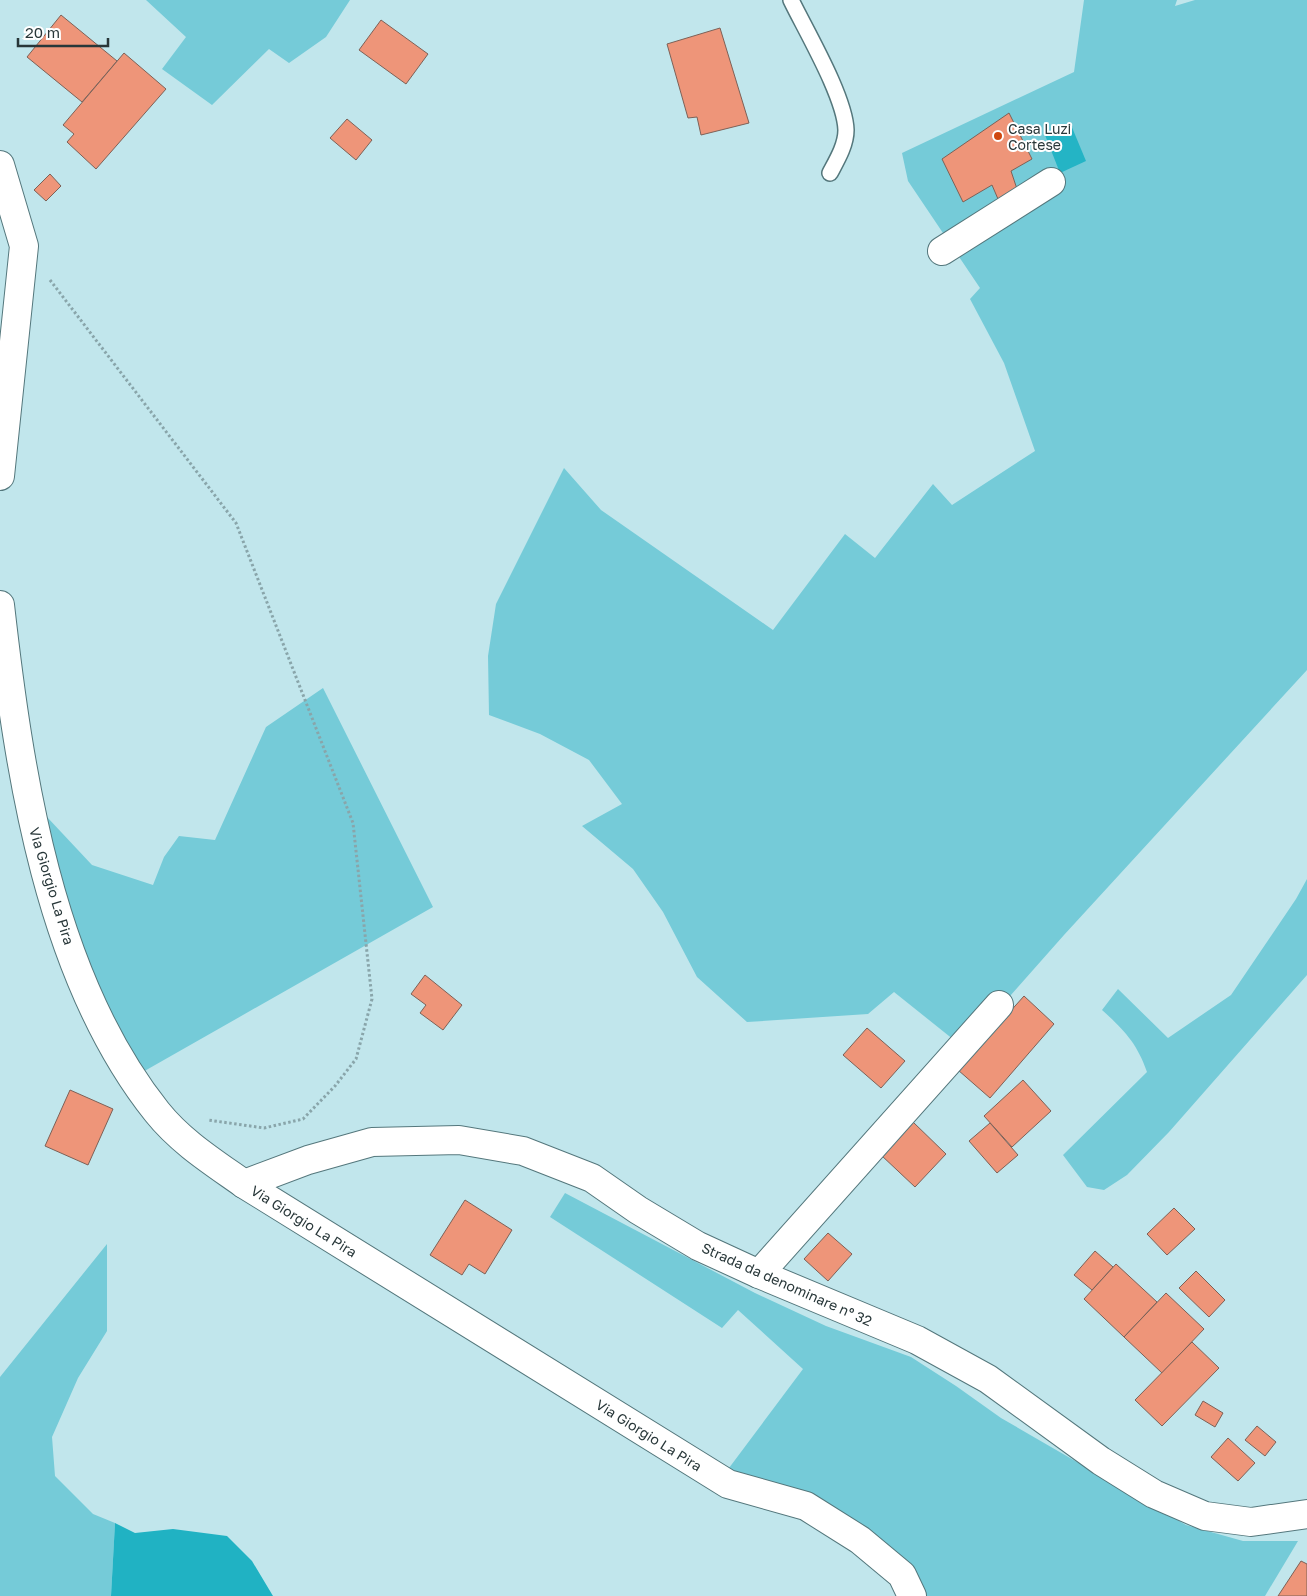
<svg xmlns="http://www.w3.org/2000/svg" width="1307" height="1596" viewBox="0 0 1307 1596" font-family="'Golos Text',sans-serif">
  <rect width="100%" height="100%" fill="#c1e6ec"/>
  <g fill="#75cbd8">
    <polygon points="146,0 350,0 326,37 289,63 269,49 212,105 162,69 186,37"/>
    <polygon points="1084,0 1177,0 1175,6 1195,0 1307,0 1307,670 1064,935 964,1048 894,992 868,1014 747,1022 697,977 663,912 633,869 582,826 622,804 589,760 540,734 489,715 488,656 496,604 564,468 601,510 773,630 845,534 875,558 933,484 952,505 1035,451 1004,363 970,299 980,288 908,181 902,153 1074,72"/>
    <polygon points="323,688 433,907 141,1073 120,1041 67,913 47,817 92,865 153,885 164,857 179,836 215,840 266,727"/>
    <path d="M1307 879V975L1169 1132 1127 1175 1104 1190 1087 1187 1063 1155 1147 1072C1137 1043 1124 1030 1102 1010L1118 989 1168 1038 1231 995 1296 899Z"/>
    <polygon points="565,1193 755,1293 826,1326 911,1357 956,1386 1001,1418 1186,1525 1243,1541 1298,1541 1265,1596 919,1596 908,1571 726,1472 803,1369 738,1310 722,1328 550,1217"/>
    <polygon points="107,1244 107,1331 78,1378 52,1437 55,1476 93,1514 115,1523 111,1596 0,1596 0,1377"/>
  </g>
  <polygon fill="#20b2c3" points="115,1523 135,1533 173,1529 227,1536 252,1561 273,1596 111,1596"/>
  <polygon fill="#24b4c5" points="1071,125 1086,161 1060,173 1045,135"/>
  <g fill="#ee9579" stroke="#7d6157">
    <polygon points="61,15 117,61 82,102 27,57"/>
    <polygon points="381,20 428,54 406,84 359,50"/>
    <polygon points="720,28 749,123 701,135 697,117 688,118 667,44"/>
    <polygon points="124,53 166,89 96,169 67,142 74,134 63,125"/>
    <polygon points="1009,113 1032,159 1011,171 1018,192 998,199 992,185 963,202 942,159"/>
    <polygon points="347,119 372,140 356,160 330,138"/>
    <polygon points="50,174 61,186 46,201 34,190"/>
    <polygon points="425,975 462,1005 443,1030 420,1013 426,1005 411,994"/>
    <polygon points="1024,996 1054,1024 990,1098 958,1070"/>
    <polygon points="867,1028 905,1061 881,1088 843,1055"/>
    <polygon points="1023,1080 1051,1111 1012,1147 984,1116"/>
    <polygon points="70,1090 113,1109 88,1165 45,1146"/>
    <polygon points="913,1122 946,1154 915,1187 881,1155"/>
    <polygon points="990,1123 1018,1155 997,1173 969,1141"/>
    <polygon points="465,1200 512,1230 485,1274 469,1264 462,1275 430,1255"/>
    <polygon points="1174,1208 1195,1229 1167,1255 1147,1234"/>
    <polygon points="828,1233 852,1254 828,1281 804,1259"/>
    <polygon points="1095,1251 1113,1267 1092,1290 1074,1275"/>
    <polygon points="1116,1264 1157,1302 1124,1337 1084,1299"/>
    <polygon points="1196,1271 1225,1300 1209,1317 1179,1288"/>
    <polygon points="1166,1293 1204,1329 1162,1373 1124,1337"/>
    <polygon points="1192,1342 1219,1368 1162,1426 1135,1400"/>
    <polygon points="1203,1401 1223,1413 1215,1427 1195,1415"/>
    <polygon points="1257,1426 1276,1442 1265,1456 1245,1440"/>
    <polygon points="1228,1438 1255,1463 1238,1481 1211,1457"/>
    <polygon points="1301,1561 1307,1564 1307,1596 1278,1596"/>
  </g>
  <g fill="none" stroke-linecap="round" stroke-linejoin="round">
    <defs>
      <path id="lane" d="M791 0C806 31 845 97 846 130 846 145 837 160 830 173"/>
      <g id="street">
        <polyline points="0,165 24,246 0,476"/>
        <polyline points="942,251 1051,182"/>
        <path d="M0 605C19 773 49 977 157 1112 181 1142 213 1162 244 1184L728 1484 806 1506 860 1540 902 1575 912 1596"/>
        <polyline points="244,1184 308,1160 372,1142 459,1140 523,1151 592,1178 638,1210 698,1246 759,1274 917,1340 988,1379 1101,1461 1154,1494 1205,1516 1251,1522 1307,1514"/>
        <polyline points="759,1274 999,1005"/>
      </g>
    </defs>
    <use href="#lane" stroke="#54777c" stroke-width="18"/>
    <use href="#street" stroke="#54777c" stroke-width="30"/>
    <polyline stroke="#89a5aa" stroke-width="3" stroke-dasharray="2.5 2.5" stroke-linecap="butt" points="50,280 236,523 353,823 372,999 356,1059 335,1086 303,1119 264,1128 208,1120"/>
    <use href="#lane" stroke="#fff" stroke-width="15"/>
    <use href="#street" stroke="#fff" stroke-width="28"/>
  </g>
  <circle fill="#cf4810" stroke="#fff" stroke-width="2" cx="998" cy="136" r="5"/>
  <g text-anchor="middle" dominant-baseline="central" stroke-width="4" stroke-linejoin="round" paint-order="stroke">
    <g font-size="14" fill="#283739" stroke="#fff" text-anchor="start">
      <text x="1008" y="128">Casa Luzi<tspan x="1008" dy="16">Cortese</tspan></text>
    </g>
    <g font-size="14" fill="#283739" stroke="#fff">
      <text transform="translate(52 886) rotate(73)">Via Giorgio La Pira</text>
      <text transform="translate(304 1221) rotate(32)">Via Giorgio La Pira</text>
      <text transform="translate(787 1284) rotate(24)">Strada da denominare nº 32</text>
      <text transform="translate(649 1435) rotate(32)">Via Giorgio La Pira</text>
    </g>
  </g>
  <path d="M18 38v8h90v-8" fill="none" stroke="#283739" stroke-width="2.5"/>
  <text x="25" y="38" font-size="15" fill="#283739" stroke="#ffffff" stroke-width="4" paint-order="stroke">20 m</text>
</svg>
